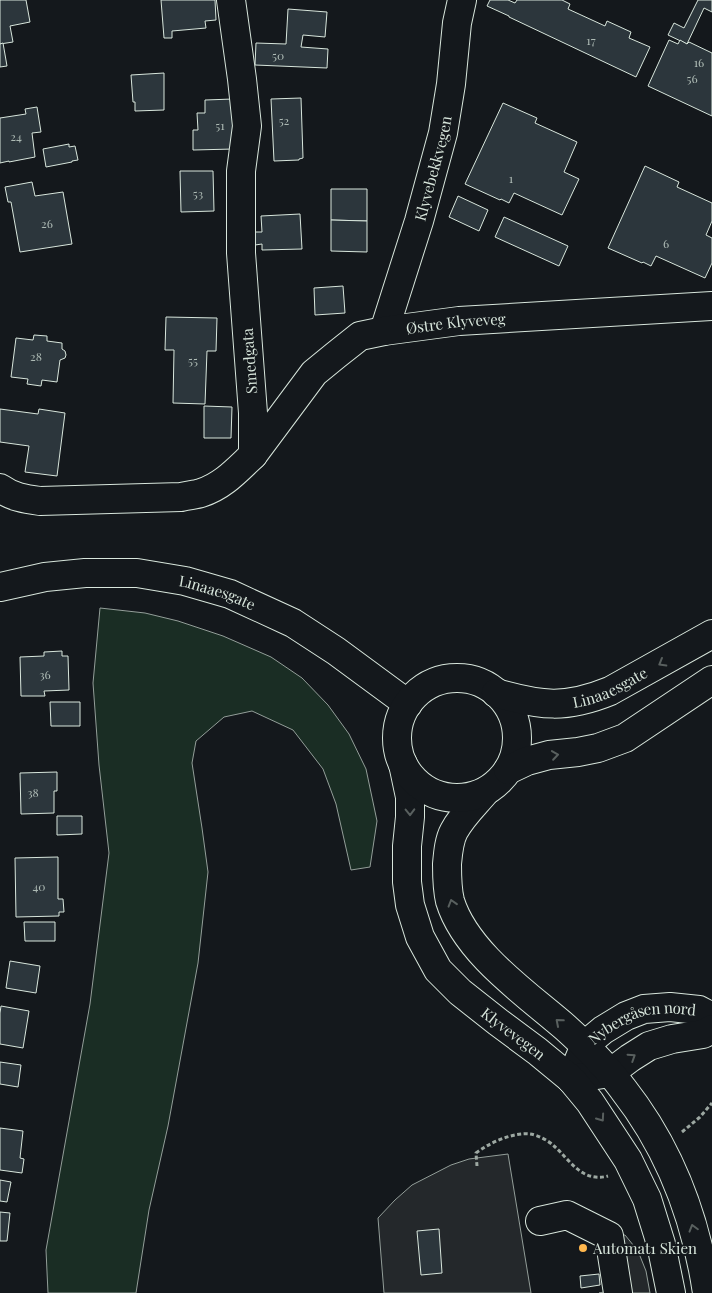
<svg xmlns="http://www.w3.org/2000/svg" width="712" height="1293" viewBox="0 0 712 1293" font-family="'Playfair Display',serif">
  <rect width="100%" height="100%" fill="#14181c"/>
  <polygon fill="#1a2d24" stroke="#939e99" points="100,608 145,613 178,621 223,636 271,657 302,678 328,705 349,734 366,769 377,821 370,867 351,870 336,804 323,769 293,730 252,711 224,717 196,741 192,763 202,828 208,872 198,963 168,1126 149,1210 136,1293 48,1293 46,1250 90,1004 109,853 99,765 93,683"/>
  <g fill="#24282b" stroke="#939e99">
    <polygon points="508,1154 531,1293 384,1293 378,1218 395,1200 412,1185 451,1165 469,1159"/>
    <polygon points="625,1235 638,1251 646,1271 650,1293 599,1293 617,1289 609,1236"/>
  </g>
  <g fill="#2c363c" stroke="#d8e6dc">
    <polygon points="0,0 26,0 30,22 10,26 13,42 0,44"/>
    <polygon points="161,0 215,0 216,20 205,21 206,28 172,31 172,38 164,38"/>
    <polygon points="490,0 508,0 515,3 517,0 562,0 570,4 568,9 605,26 607,21 631,32 629,38 650,47 636,77 509,17 509,16 487,6"/>
    <polygon points="698,0 712,0 712,12 704,8 687,44 668,35 674,23 684,28"/>
    <polygon points="288,9 327,12 325,37 303,35 301,47 328,49 327,68 255,65 256,43 286,44"/>
    <polygon points="669,40 678,44 680,40 687,44 689,42 712,53 712,116 648,86"/>
    <polygon points="3,43 7,66 0,67 0,44"/>
    <polygon points="164,73 164,110 135,111 135,102 133,102 131,75"/>
    <polygon points="301,98 303,158 299,159 299,160 274,161 271,99"/>
    <polygon points="233,99 234,149 193,150 193,130 198,130 197,113 205,113 205,100"/>
    <polygon points="503,103 537,118 535,123 577,142 564,172 579,179 562,215 514,193 509,203 501,199 500,200 465,184"/>
    <polygon points="37,107 41,132 32,133 35,157 9,162 9,161 0,163 0,118 26,114 25,109"/>
    <polygon points="69,144 69,147 75,146 78,160 72,161 72,162 46,167 43,149"/>
    <polygon points="645,166 679,182 677,187 712,203 712,221 706,235 712,238 712,263 705,278 656,256 651,266 643,262 642,263 608,248"/>
    <polygon points="180,171 213,171 214,211 181,212"/>
    <polygon points="32,182 35,196 63,192 72,244 20,252 11,202 8,202 5,187"/>
    <polygon points="331,189 367,189 367,221 331,220"/>
    <polygon points="458,196 488,210 479,231 449,217"/>
    <polygon points="300,214 302,249 262,250 262,244 255,245 254,232 262,232 261,216"/>
    <polygon points="504,217 568,246 559,266 495,237"/>
    <polygon points="331,220 367,221 367,252 331,251"/>
    <polygon points="343,286 345,313 315,315 314,288"/>
    <polygon points="166,317 217,318 216,351 207,351 205,404 173,403 174,350 165,350"/>
    <polygon points="34,335 47,336 47,341 62,343 62,349 65,351 66,355 65,358 60,360 57,382 42,380 41,386 27,384 28,379 11,377 16,338 33,340"/>
    <polygon points="204,406 232,407 231,438 204,438"/>
    <polygon points="0,409 38,414 39,409 65,413 57,476 25,472 29,446 0,442"/>
    <polygon points="62,651 62,656 68,656 69,690 44,691 45,696 21,696 20,657 44,656 44,652"/>
    <polygon points="50,702 80,702 80,726 51,726"/>
    <polygon points="57,772 57,791 54,791 54,813 21,814 20,773"/>
    <polygon points="57,816 82,816 82,834 57,835"/>
    <polygon points="58,857 58,899 63,899 64,912 59,912 59,916 16,917 15,858"/>
    <polygon points="24,922 55,922 55,941 25,941"/>
    <polygon points="10,961 40,966 36,993 6,988"/>
    <polygon points="1,1006 29,1011 23,1048 0,1044 0,1013"/>
    <polygon points="0,1062 21,1065 18,1087 0,1084"/>
    <polygon points="0,1128 23,1131 20,1158 24,1159 22,1173 0,1170"/>
    <polygon points="0,1180 11,1182 7,1202 0,1201"/>
    <polygon points="0,1212 10,1213 7,1241 0,1241"/>
    <polygon points="439,1229 442,1273 421,1275 417,1231"/>
    <polygon points="599,1274 600,1285 581,1288 580,1276"/>
  </g>
  <g fill="none" stroke-linecap="round" stroke-linejoin="round">
    <defs>
      <g id="minor">
        <path id="s1" d="M384 331 419 221 443 133 451 84 457 23 462 0"/>
        <path id="s2" d="M253 455 314 373 336 355 360 336 384 331 459 321 712 306"/>
        <path d="M0 488C12 497 25 499 40 501L181 497C188 495 195 495 201 493 223 486 237 470 253 455V413L241 253V171L247 126 242 79 231 0"/>
        <path id="s3" d="M571 1079 585 1045 603 1030 626 1016 644 1009 670 1007 699 1010 712 1017"/>
        <polyline points="571,1079 610,1073 630,1058 649,1046 672,1039 703,1034 712,1029"/>
        <polyline points="540,1221 567,1215 609,1236 618,1293"/>
      </g>
      <g id="major">
        <path id="s4" d="M403 764 410 797V817L407 846V882L410 905 420 937 438 970 460 992 498 1022 537 1051 571 1079 590 1102 628 1160 647 1199 661 1244 671 1293"/>
        <path d="M485 792C475 804 462 816 454 831 449 840 448 853 447 864 447 876 447 889 450 901 466 953 527 994 566 1028 587 1047 607 1067 623 1089 670 1149 696 1218 707 1293"/>
      </g>
      <g id="highway">
        <path id="s5" d="M0 587 45 577 85 573H137L185 581 230 594 293 623 336 651 408 704"/>
        <circle cx="457" cy="738" r="60"/>
        <path id="s6" d="M496 693C541 706 566 709 610 691L712 634"/>
        <polyline points="508,770 527,761 549,755 578,752 598,748 625,738 712,680"/>
      </g>
    </defs>
    <use href="#minor" stroke="#d8e6dc" stroke-width="30"/>
    <use href="#major" stroke="#d8e6dc" stroke-width="30"/>
    <use href="#highway" stroke="#d8e6dc" stroke-width="30"/>
    <g stroke="#9da8a2" stroke-width="3" stroke-dasharray="4 2.5" stroke-linecap="butt">
      <polyline points="682,1132 700,1117 712,1103"/>
      <path d="M477 1166 476 1153C489 1143 513 1132 530 1134 538 1135 549 1141 554 1146 570 1160 582 1183 608 1176"/>
    </g>
    <use href="#minor" stroke="#14181c" stroke-width="28"/>
    <use href="#major" stroke="#14181c" stroke-width="28"/>
    <use href="#highway" stroke="#14181c" stroke-width="28"/>
  </g>
  <defs><path id="oneway-chevron" d="M-2-3.5L2.5 0L-2 3.5" fill="none" stroke-width="1.6" stroke-linecap="round" stroke-linejoin="round" transform="scale(1.25)"/></defs>
  <g stroke="#59605f">
    <use href="#oneway-chevron" transform="translate(662 663) rotate(150)"/>
    <use href="#oneway-chevron" transform="translate(555 755) rotate(-8)"/>
    <use href="#oneway-chevron" transform="translate(410 812) rotate(89)"/>
    <use href="#oneway-chevron" transform="translate(452 903) rotate(-107)"/>
    <use href="#oneway-chevron" transform="translate(559 1022) rotate(-139)"/>
    <use href="#oneway-chevron" transform="translate(632 1057) rotate(-33)"/>
    <use href="#oneway-chevron" transform="translate(601 1118) rotate(55)"/>
    <use href="#oneway-chevron" transform="translate(693 1228) rotate(-106)"/>
  </g>
  <circle fill="#ffb74d" stroke="#14181c" stroke-width="2" cx="583" cy="1248" r="5"/>
  <g text-anchor="middle" dominant-baseline="central" stroke-width="4" stroke-linejoin="round" paint-order="stroke">
    <g font-size="12" fill="#adbab4">
      <text x="591" y="40">17</text>
      <text x="278" y="55">50</text>
      <text x="699" y="62">16</text>
      <text x="692" y="78">56</text>
      <text x="284" y="120">52</text>
      <text x="220" y="125">51</text>
      <text x="16" y="136">24</text>
      <text x="511" y="178">1</text>
      <text x="198" y="193">53</text>
      <text x="47" y="223">26</text>
      <text x="666" y="243">6</text>
      <text x="36" y="356">28</text>
      <text x="193" y="360">55</text>
      <text x="45" y="674">36</text>
      <text x="33" y="792">38</text>
      <text x="39" y="886">40</text>
    </g>
    <g font-size="15" fill="#d8e6dc" stroke="#14181c">
      <text stroke="none"><textPath href="#s1" startOffset="170">Klyvebekkvegen</textPath></text>
      <text stroke="none"><textPath href="#s2" startOffset="258">Østre Klyveveg</textPath></text>
      <text transform="translate(249 361) rotate(-94)">Smedgata</text>
      <text stroke="none"><textPath href="#s5" startOffset="221">Linaaesgate</textPath></text>
      <text stroke="none"><textPath href="#s6" startOffset="118">Linaaesgate</textPath></text>
      <text stroke="none"><textPath href="#s3" startOffset="101">Nybergåsen nord</textPath></text>
      <text stroke="none"><textPath href="#s4" startOffset="312">Klyvevegen</textPath></text>
    </g>
    <g font-size="15" fill="#d8e6dc" stroke="#14181c" text-anchor="start">
      <text x="593" y="1248">Automat1 Skien</text>
    </g>
  </g>
</svg>
